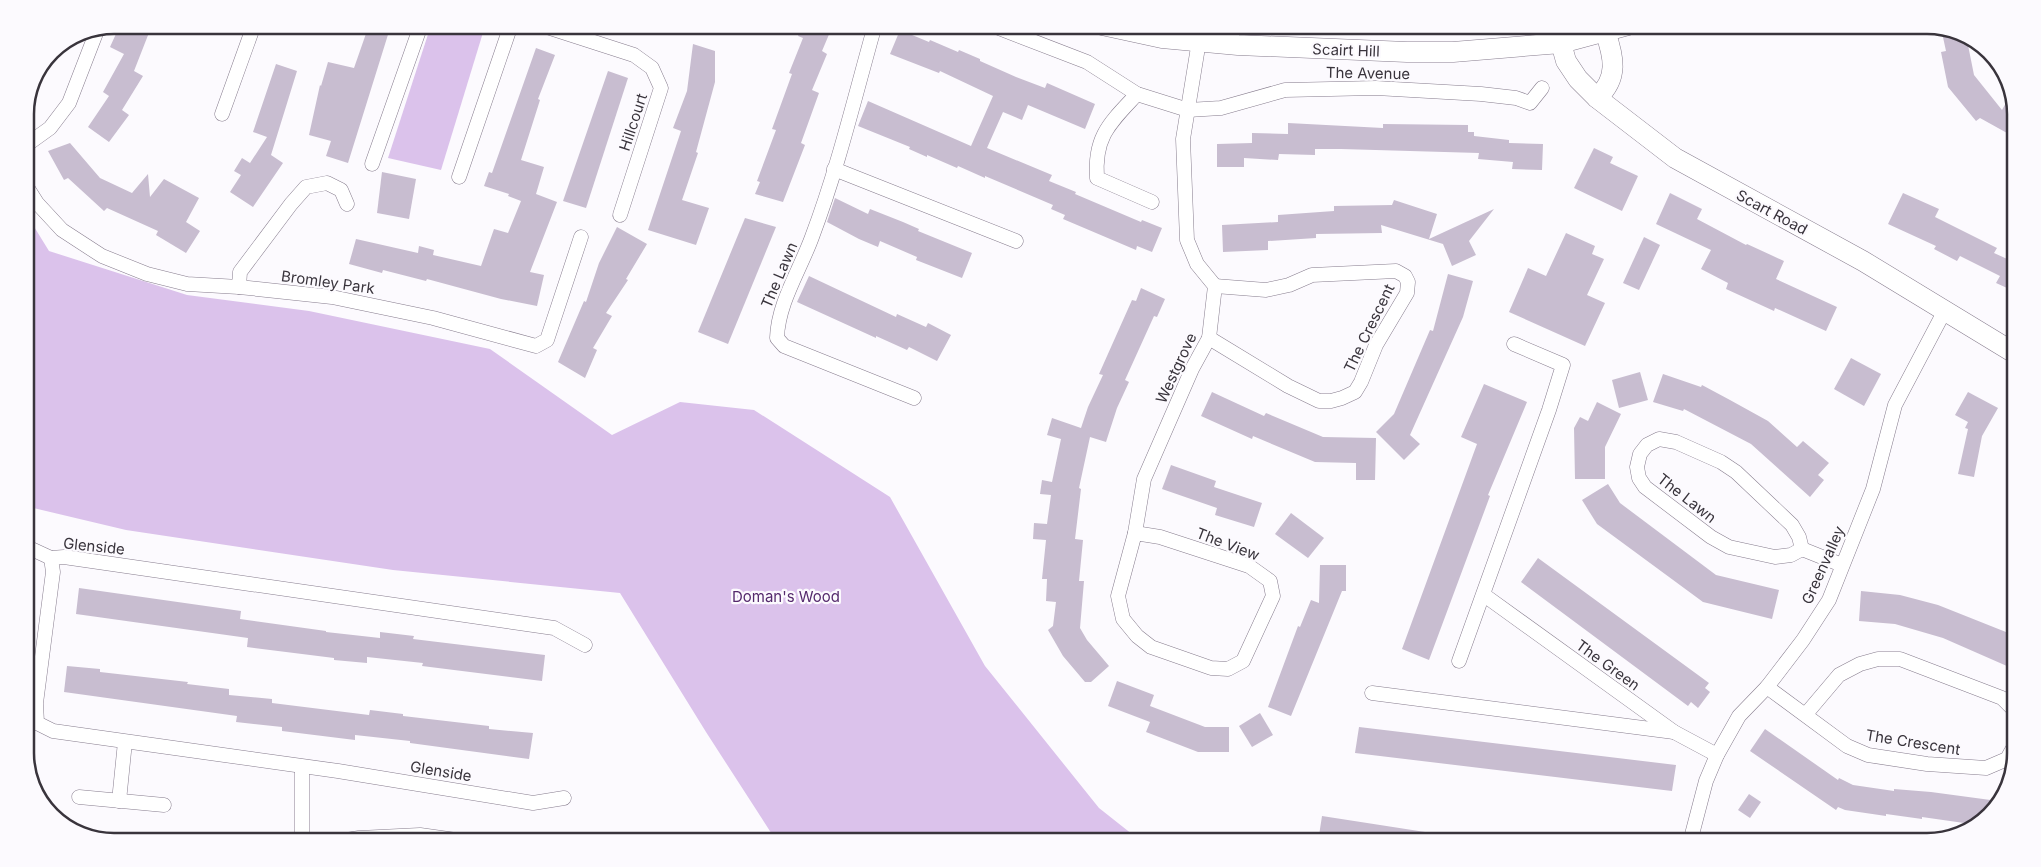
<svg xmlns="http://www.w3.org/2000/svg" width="2041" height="867" viewBox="0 0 2041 867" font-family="Inter,sans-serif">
  <rect width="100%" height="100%" fill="#fcfafe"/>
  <g fill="#dbc2eb">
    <polygon points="431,25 485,26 441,170 388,158"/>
    <polygon points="25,212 49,251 187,295 309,311 490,349 612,435 680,402 754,410 890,497 985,666 1099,808 1142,842 777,842 706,732 620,593 393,570 126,530 25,506"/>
  </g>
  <g fill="#c8bdd0">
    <polygon points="120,25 152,25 134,71 143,76 122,110 129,115 109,142 88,127 109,96 103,92 124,54 110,47"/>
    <polygon points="369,25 391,25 348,163 326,156 331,141 309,135 320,85 321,86 328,62 354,68"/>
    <polygon points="802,25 833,25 822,51 827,54 812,90 819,93 801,143 805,145 783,202 755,194 760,182 757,181 776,130 772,129 792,74 789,73 803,38 798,36"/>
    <polygon points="1941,28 1961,32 1966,35 1974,75 2002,110 2007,101 2015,106 2016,138 1980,118 1976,121 1948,87 1941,52 1946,51"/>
    <polygon points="900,30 929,42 930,40 958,52 959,50 980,59 980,61 1016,77 1045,88 1047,83 1095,104 1085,129 1028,105 1022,120 1003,112 987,148 1052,175 1049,181 1076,192 1075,194 1141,222 1142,220 1162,228 1152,252 1137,246 1136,250 1063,219 1065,215 1051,209 1053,205 985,176 985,178 958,166 957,168 927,155 927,157 909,149 910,147 858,126 868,101 971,146 993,96 940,71 939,73 890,54"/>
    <polygon points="693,44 715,51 715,82 696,152 698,153 682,200 709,208 696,245 648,230 681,131 673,128 687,91"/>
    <polygon points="536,48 555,55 538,99 540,100 521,160 544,167 536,194 557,202 530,272 544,275 537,306 501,299 427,279 426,281 383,270 382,273 349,264 356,239 418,253 419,246 434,250 433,255 481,266 494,229 508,233 521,201 508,196 509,194 484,186 489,172 492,173"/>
    <polygon points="276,64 297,71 271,155 283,163 253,207 230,192 241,175 234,171 242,158 250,163 267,137 253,132"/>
    <polygon points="608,71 628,78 586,208 563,201"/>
    <polygon points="1288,123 1383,128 1383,124 1468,125 1468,132 1474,132 1474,136 1509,140 1509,143 1543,144 1542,170 1512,169 1513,162 1478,159 1479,153 1341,149 1315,149 1315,155 1279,154 1278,160 1244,158 1244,167 1217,167 1217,144 1252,143 1252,133 1288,134"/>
    <polygon points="70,143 100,178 132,193 148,174 150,197 164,179 199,198 186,222 200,231 186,253 156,235 158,231 107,208 104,211 68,178 64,180 48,151"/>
    <polygon points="1594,148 1613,157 1610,163 1638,176 1622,211 1574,188"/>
    <polygon points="382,172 416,179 409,219 377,213"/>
    <polygon points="1670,193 1702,209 1697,219 1746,245 1747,244 1784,261 1776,279 1837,307 1826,331 1775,308 1774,311 1726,289 1728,283 1701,269 1711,250 1656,224"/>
    <polygon points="1903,193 1939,209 1935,217 1997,248 1994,253 2016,263 2016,292 1996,283 2000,276 1960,256 1957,261 1934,249 1936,246 1888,224"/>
    <polygon points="835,198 868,214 870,209 903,222 919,229 918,231 972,253 962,278 916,260 917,257 880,241 878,247 859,239 827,222"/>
    <polygon points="1394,200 1437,214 1429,239 1494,209 1469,241 1476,255 1452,266 1443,244 1381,225 1382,233 1316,234 1316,238 1268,241 1268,250 1223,252 1222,225 1278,222 1278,215 1334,211 1334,206 1392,205"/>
    <polygon points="745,218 776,227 728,344 698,332"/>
    <polygon points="617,227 647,244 626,279 628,280 606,313 612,316 593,348 597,350 585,378 558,362 584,301 586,302 599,263"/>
    <polygon points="1566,233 1595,246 1592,254 1604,259 1587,295 1605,303 1585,346 1509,312 1528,268 1546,276"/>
    <polygon points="1644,237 1660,245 1639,290 1623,283"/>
    <polygon points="1448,274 1473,281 1463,317 1410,435 1420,444 1404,460 1376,432 1394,414 1430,330 1433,331"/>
    <polygon points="809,276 896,317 897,314 926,327 928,323 951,335 937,361 909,347 907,350 876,336 876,338 797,302"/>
    <polygon points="1141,288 1165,299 1157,317 1154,316 1125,380 1129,382 1117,408 1106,442 1090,437 1079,488 1081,489 1075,539 1083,540 1079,581 1084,581 1080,628 1087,640 1109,666 1091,682 1085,682 1063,656 1048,630 1053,626 1056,602 1046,601 1047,579 1042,579 1046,540 1033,539 1034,523 1047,524 1051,495 1040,494 1042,480 1052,482 1061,439 1047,435 1052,418 1081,428 1088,407 1103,375 1099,374 1132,300 1136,301"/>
    <polygon points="1851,358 1881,374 1864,406 1834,389"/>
    <polygon points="1640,372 1648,400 1619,408 1612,380"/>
    <polygon points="1663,374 1701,387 1702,385 1730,400 1768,421 1797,447 1803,441 1829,463 1818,475 1824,480 1810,497 1751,444 1684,409 1683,411 1653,402"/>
    <polygon points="1484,384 1527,402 1488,495 1490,496 1429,660 1402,649 1477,444 1461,437"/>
    <polygon points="1212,392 1264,416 1266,413 1323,437 1376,438 1375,480 1356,480 1356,463 1315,462 1253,436 1252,439 1201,416"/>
    <polygon points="1968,392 1998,408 1982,436 1974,477 1958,474 1968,429 1965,428 1968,422 1955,415"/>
    <polygon points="1597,402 1621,414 1605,447 1605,479 1575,479 1574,428 1580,417 1588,421"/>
    <polygon points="1171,465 1216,481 1214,487 1262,503 1254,527 1215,515 1217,508 1162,489"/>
    <polygon points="1608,484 1620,503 1716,575 1779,590 1772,619 1703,602 1597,524 1582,500"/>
    <polygon points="1291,513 1324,538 1308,558 1275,534"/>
    <polygon points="1538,558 1709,683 1705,688 1710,692 1698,708 1691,702 1688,706 1521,582"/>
    <polygon points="1320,565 1346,565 1346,591 1342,591 1291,716 1268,707 1298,626 1300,627 1311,600 1319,603"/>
    <polygon points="79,588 241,611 240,619 326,631 326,632 380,638 380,632 414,636 413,639 545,655 542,681 422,666 423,663 367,657 367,663 334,660 334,658 247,647 248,638 76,614"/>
    <polygon points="1861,591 1900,595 1938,605 2016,636 2016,670 1943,638 1895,624 1859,621"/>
    <polygon points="67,666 100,669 100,672 188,682 187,684 229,689 229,695 272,699 272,703 369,715 370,710 403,714 403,716 489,726 489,729 533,733 529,759 410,743 410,741 355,735 355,740 282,731 282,727 236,722 237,716 64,692"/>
    <polygon points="1117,681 1154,695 1150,706 1205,727 1229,727 1229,752 1198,752 1146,732 1150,722 1108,706"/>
    <polygon points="1260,713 1273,735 1252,747 1239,726"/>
    <polygon points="1359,727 1676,765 1672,791 1355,753"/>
    <polygon points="1765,729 1838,780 1839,778 1853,785 1894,791 1894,789 1931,792 1998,801 1978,825 1922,817 1922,819 1886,814 1886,816 1845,810 1838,807 1836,810 1750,751"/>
    <polygon points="1749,794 1761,802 1750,818 1738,810"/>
    <polygon points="1322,816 1438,834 1437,842 1318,842"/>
  </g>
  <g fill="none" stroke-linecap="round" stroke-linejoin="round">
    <defs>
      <g id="street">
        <polyline points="541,25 634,55 652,68 661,88 620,215"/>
        <path d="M875 25C855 96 838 168 812 237 800 270 778 303 777 338L784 346 914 398"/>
        <polyline points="991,25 1087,62 1137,94 1188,110 1221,108 1285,90 1376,88 1481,94 1516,98 1530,103 1542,88"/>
        <path d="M1137 94C1110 123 1094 136 1097 178L1152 202"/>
        <polyline points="222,114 254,25"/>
        <polyline points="25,146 50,128 69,103 98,28"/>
        <polyline points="372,164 421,25"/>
        <polyline points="834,169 1016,241"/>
        <polyline points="459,177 511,25"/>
        <polyline points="25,184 37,203 62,230 102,256 147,274 187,284 239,287 332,297 433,318 536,346 547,340 581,237"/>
        <polyline points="239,287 240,272 291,204 306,187 327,183 341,190 347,204"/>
        <polyline points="1209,338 1288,386 1319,401 1331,401 1342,398 1355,392 1361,382 1376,345 1407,293 1408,282 1405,276 1396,271 1312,275 1289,285 1266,290 1215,286"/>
        <polyline points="1135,533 1144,479 1192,369 1209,338 1215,286 1197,264 1187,240 1183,139 1199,41"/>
        <polygon points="1135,533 1160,537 1249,566 1270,581 1273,596 1243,661 1228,669 1211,668 1151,647 1137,636 1123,619 1118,596"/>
        <polyline points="25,546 51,558"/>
        <polyline points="1802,549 1799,537 1792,525 1736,472 1721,462 1676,442 1659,439 1647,445 1640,454 1637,467 1639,478 1645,487 1711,537 1729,547 1775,557 1791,555 1802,549 1842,565"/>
        <polyline points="1484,595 1674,732 1717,755"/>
        <polyline points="1459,661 1549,410 1563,365 1514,344"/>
        <polyline points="1767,687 1847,746 1868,755 1927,764 1986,768 2007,759 2016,743"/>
        <polyline points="1372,693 1674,732"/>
        <polyline points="1806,714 1839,675 1860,664 1878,659 1900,659 2002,698 2016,712"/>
        <polyline points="302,767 302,842"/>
        <polyline points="79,797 164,805"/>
        <polyline points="564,798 533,803 338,771 53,731 37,723 36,703 53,572 51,558 64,557 554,628 585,645"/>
        <polyline points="119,801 125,742"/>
        <polyline points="334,842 359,838 420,835 470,842"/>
        <polyline points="1690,842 1706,781 1717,755 1739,716 1767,687 1803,640 1829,600 1873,489 1895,405 1944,312"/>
      </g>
      <g id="secondary">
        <polyline points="1102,25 1162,38 1238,45 1407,52 1453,52 1561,43 1628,25"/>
        <polyline points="1561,43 1566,61 1578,79 1597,98 1675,158 1863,261 2016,354"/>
        <path d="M1597 98C1619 78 1614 57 1605 31"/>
      </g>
    </defs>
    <use href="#street" stroke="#877d8e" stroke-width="15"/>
    <use href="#secondary" stroke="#877d8e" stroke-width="21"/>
    <use href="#street" stroke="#fff" stroke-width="14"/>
    <use href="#secondary" stroke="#fff" stroke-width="20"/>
  </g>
  <g text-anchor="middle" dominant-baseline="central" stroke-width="4.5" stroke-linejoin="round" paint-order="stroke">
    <g font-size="15" fill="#39343c" stroke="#fcfafe">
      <text transform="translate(1346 50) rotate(2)">Scairt Hill</text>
      <text transform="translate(1368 73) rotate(1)">The Avenue</text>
      <text transform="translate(633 122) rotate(-72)">Hillcourt</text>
      <text transform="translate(1772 212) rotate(28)">Scart Road</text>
      <text transform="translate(779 275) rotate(-67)">The Lawn</text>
      <text transform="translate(328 282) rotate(8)">Bromley Park</text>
      <text transform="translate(1369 328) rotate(-64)">The Crescent</text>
      <text transform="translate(1176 368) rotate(-65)">Westgrove</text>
      <text transform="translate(1687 498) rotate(38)">The Lawn</text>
      <text transform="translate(1228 544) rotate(21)">The View</text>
      <text transform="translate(94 546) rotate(6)">Glenside</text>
      <text transform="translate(1823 565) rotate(-66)">Greenvalley</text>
      <text transform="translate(1608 665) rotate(36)">The Green</text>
      <text transform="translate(1913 742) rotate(9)">The Crescent</text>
      <text transform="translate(441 771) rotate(9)">Glenside</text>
    </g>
    <g font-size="15" fill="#552a6d" stroke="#fcfafe">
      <text x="786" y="596">Doman's Wood</text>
    </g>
  </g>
  <path d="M0 0H2041V867H0ZM114 34H1927A80 80 0 0 1 2007 114V753A80 80 0 0 1 1927 833H114A80 80 0 0 1 34 753V114A80 80 0 0 1 114 34Z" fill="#fcfafe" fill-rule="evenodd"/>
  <path fill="none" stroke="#39343c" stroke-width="2.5" d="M114 34H1927A80 80 0 0 1 2007 114V753A80 80 0 0 1 1927 833H114A80 80 0 0 1 34 753V114A80 80 0 0 1 114 34Z"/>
</svg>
